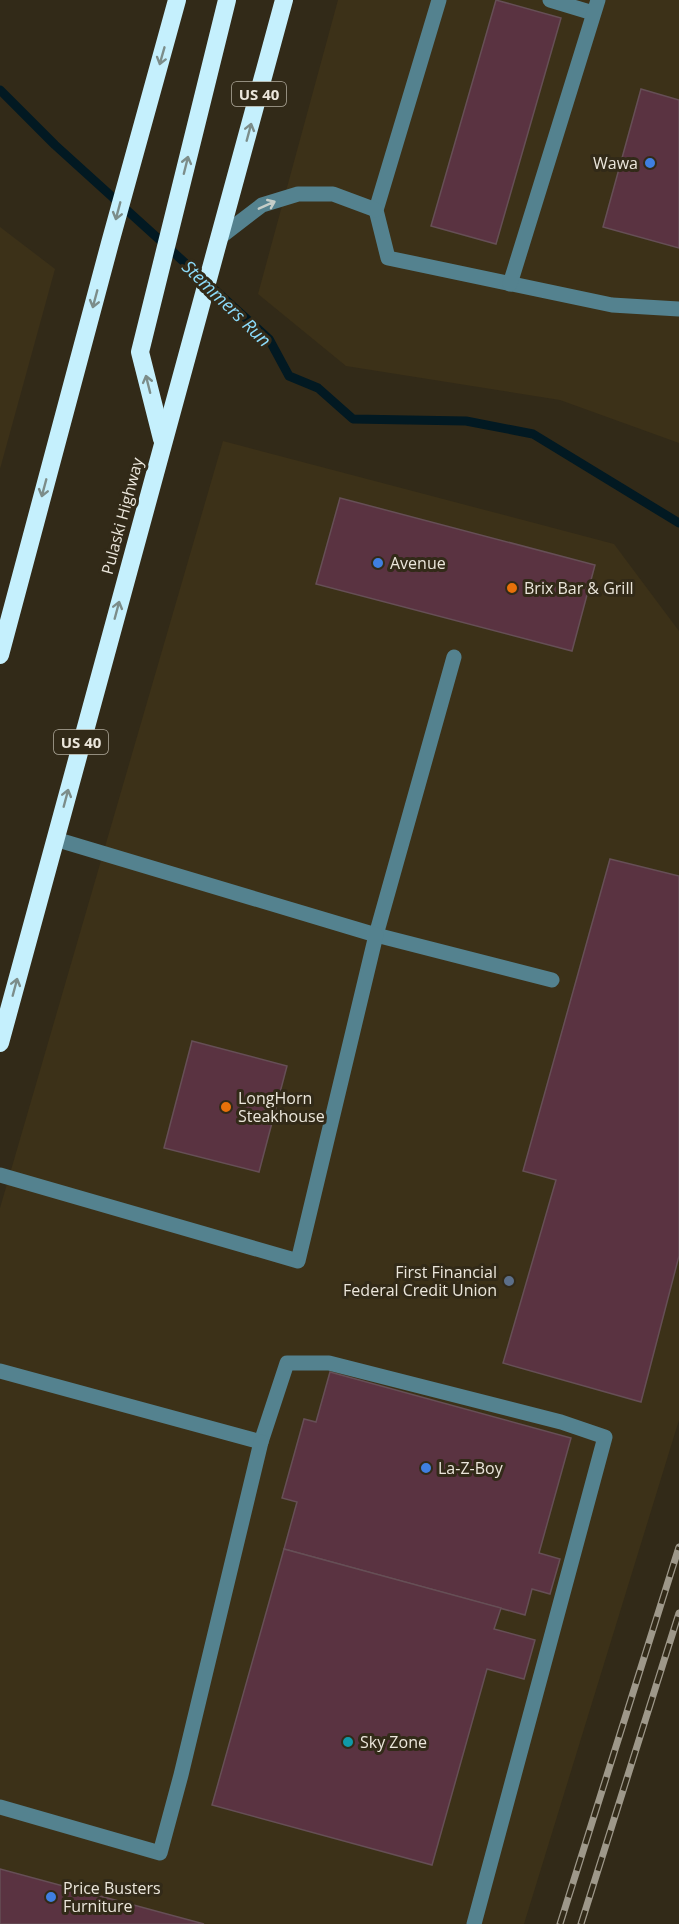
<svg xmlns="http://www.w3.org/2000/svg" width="679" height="1924" viewBox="0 0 679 1924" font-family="'Open Sans',sans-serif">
  <rect width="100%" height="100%" fill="#322a18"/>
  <g fill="#3c3118">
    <polygon points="338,0 679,0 679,443 560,400 346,366 258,294"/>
    <polygon points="0,227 55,269 0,469"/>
    <polygon points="223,441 614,544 679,631 679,1420 524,1924 0,1924 0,1208"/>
  </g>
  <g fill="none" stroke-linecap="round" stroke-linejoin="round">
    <polyline stroke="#021922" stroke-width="9" points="0,90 55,145 269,339 289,376 318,388 353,419 466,421 533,434 679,523"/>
  </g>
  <g fill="#5a3341" stroke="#664f56" stroke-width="1.5">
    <polygon points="496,0 561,18 496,244 431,226"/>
    <polygon points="641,89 679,100 679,248 603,227"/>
    <polygon points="340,498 595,565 572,651 316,584"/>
    <polygon points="610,859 679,876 679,1256 641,1402 503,1363 556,1180 523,1171"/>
    <polygon points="192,1041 287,1066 259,1172 164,1148"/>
    <polygon points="330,1372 571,1438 539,1553 560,1559 550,1594 532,1589 525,1615 284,1549 297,1502 282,1498 304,1419 316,1422"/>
    <polygon points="284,1549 501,1608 494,1629 535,1640 524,1679 487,1669 432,1865 212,1805"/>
    <polygon points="0,1869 204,1924 0,1924"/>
  </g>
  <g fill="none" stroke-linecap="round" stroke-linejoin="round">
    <g stroke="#54828f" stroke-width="15">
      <polyline points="439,0 376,210 388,258 612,305 679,309"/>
      <polyline points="550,0 593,13"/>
      <polyline points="219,238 262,205 298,194 333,194 376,210"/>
      <polyline points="510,284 598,0"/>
      <polyline points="454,657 376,935 552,980"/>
      <polyline points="0,1175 298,1261 376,935 55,839"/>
      <polyline points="0,1371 261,1442 287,1363 329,1363 561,1422 605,1437 474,1924"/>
      <polyline points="0,1807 160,1853 181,1775 261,1442"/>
    </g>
    <g stroke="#c5f0fd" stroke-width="18">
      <polyline points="162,439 140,352 227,0"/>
      <polyline points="0,655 110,243 177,0"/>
      <polyline points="0,1043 284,0"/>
    </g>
    <defs>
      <g id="rail">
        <polyline points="560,1924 679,1547"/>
        <polyline points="581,1924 679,1613"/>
      </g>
    </defs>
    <use href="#rail" stroke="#9e988a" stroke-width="7"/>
    <use href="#rail" stroke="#322a18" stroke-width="4.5" stroke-dasharray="14" stroke-linecap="butt"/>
  </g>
  <defs><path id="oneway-shaft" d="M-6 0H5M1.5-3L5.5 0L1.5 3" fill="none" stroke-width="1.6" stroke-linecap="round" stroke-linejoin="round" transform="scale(1.5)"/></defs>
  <g stroke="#7c8d8a">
    <use href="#oneway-shaft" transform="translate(162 56) rotate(106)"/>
    <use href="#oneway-shaft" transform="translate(249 132) rotate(-75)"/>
    <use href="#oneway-shaft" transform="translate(186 165) rotate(-76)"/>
    <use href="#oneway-shaft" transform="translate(118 211) rotate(105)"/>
    <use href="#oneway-shaft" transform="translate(95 299) rotate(105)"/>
    <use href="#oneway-shaft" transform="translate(148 384) rotate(-104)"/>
    <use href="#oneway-shaft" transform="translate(44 488) rotate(105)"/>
    <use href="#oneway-shaft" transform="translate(117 610) rotate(-75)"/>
    <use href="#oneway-shaft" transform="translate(66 798) rotate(-75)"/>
    <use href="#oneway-shaft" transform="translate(15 987) rotate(-75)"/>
  </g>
  <use stroke="#c5cdc8" href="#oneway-shaft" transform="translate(267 205) rotate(-24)"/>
  <g fill="#3f7fe0" stroke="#322a18" stroke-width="2">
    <circle cx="650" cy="163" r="6"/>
    <circle cx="378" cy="563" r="6"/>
    <circle cx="426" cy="1468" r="6"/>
    <circle cx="51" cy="1897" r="6"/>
  </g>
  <g fill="#e8710a" stroke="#322a18" stroke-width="2">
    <circle cx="512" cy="588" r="6"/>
    <circle cx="226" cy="1107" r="6"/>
  </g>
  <circle fill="#5c6f8a" stroke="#322a18" stroke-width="2" cx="509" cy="1281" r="6"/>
  <circle fill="#0f9aa8" stroke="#322a18" stroke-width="2" cx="348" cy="1742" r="6"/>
  <g text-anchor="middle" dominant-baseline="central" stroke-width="6" stroke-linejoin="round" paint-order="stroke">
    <g fill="#322a18" stroke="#b4aea0" stroke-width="1.5">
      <rect x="232" y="82" width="54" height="24" rx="4.5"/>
      <rect x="54" y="730" width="54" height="24" rx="4.5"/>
    </g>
    <g font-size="15" font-weight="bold" fill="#ebe6db">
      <text x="259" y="94">US 40</text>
      <text x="81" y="742">US 40</text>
    </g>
    <g font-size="16" fill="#ebe6db" stroke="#322a18" text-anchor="start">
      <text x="638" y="163" text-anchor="end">Wawa</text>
      <text x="390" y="563">Avenue</text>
      <text x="524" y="588">Brix Bar &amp; Grill</text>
      <text x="238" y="1098">LongHorn<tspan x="238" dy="18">Steakhouse</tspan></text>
      <text x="497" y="1272" text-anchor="end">First Financial<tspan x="497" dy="18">Federal Credit Union</tspan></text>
      <text x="438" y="1468">La-Z-Boy</text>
      <text x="360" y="1742">Sky Zone</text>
      <text x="63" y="1888">Price Busters<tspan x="63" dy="18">Furniture</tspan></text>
    </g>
    <g font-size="16" fill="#ebe6db" stroke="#322a18">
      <text transform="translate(122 516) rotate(-75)">Pulaski Highway</text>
    </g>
    <g font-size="18" font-style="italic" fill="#8cdbfa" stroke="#322a18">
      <text transform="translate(227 303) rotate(44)">Stemmers Run</text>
    </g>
  </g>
</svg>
